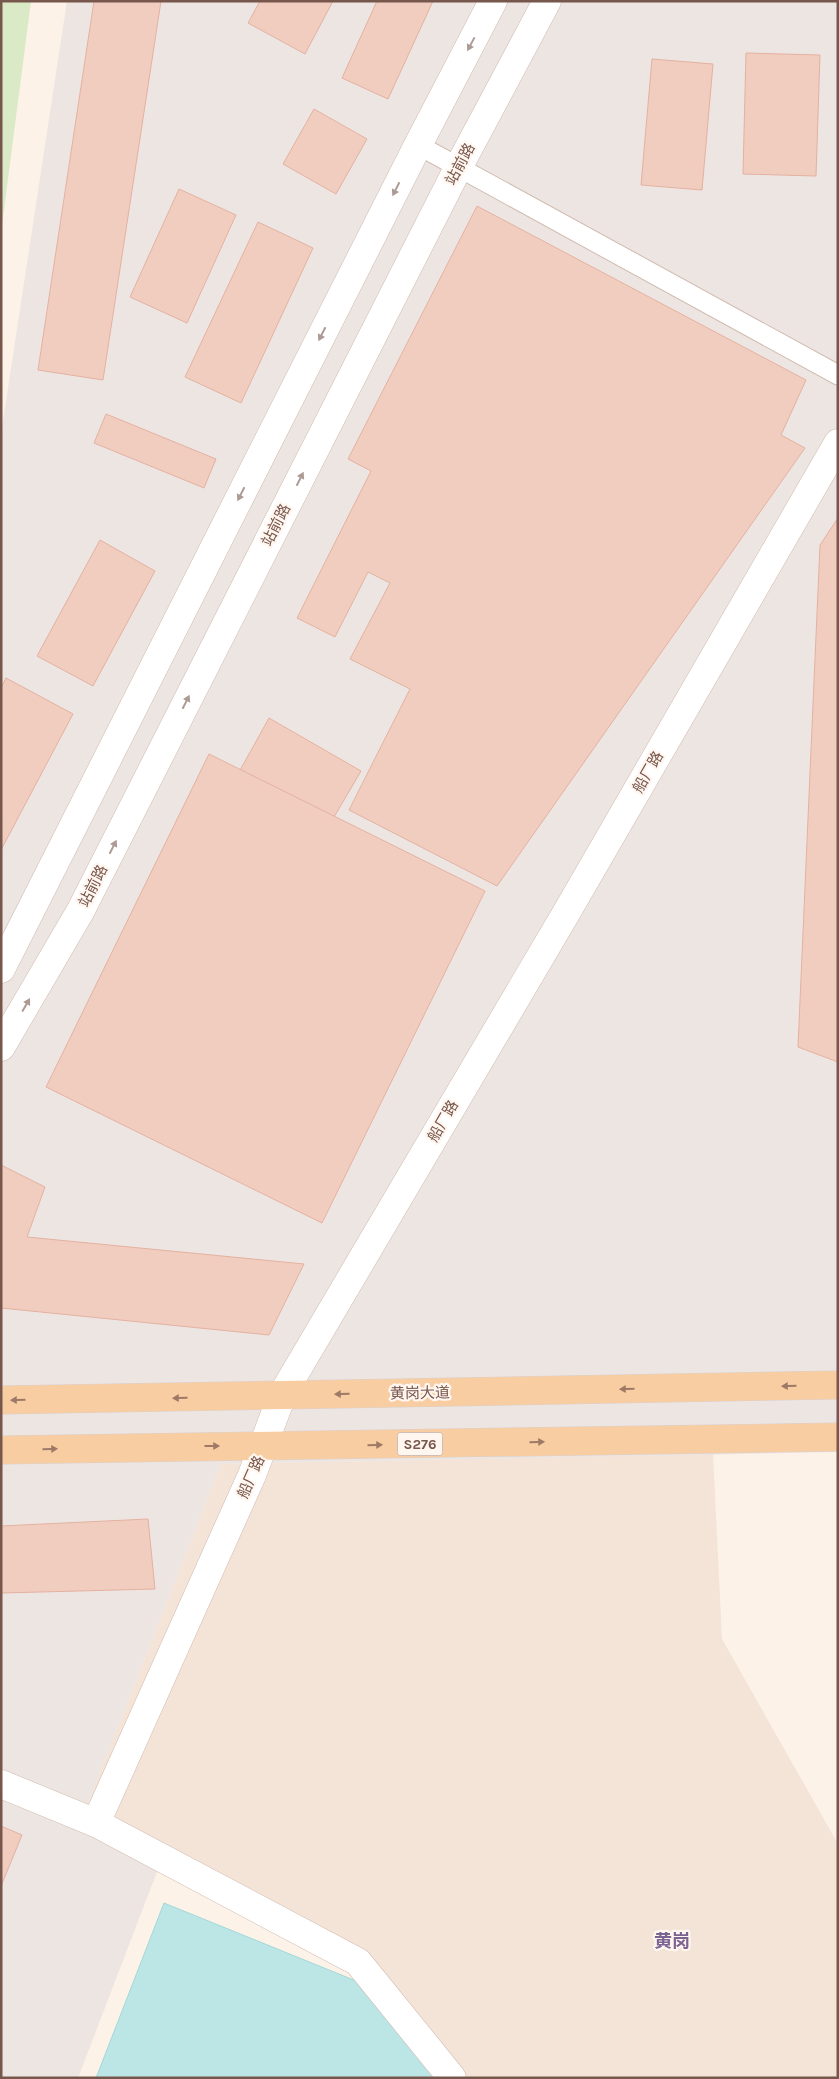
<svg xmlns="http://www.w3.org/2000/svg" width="839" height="2079" font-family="Karla,'Noto Sans SC',sans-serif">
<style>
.residential{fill:#f4e3d7}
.industrial{fill:#ede5e1}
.green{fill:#daeac6}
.water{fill:#bce6e6;stroke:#a3d7d8}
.building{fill:#f1cdc0;stroke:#e4b1a1}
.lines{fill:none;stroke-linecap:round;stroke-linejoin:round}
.service-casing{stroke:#d1bbb0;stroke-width:21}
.minor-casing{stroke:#d1bbb0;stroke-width:29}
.tertiary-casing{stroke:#d1bbb0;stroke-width:29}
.primary-casing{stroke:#d9d0cd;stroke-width:29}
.service{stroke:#fff;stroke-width:19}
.minor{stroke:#fff;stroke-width:28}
.tertiary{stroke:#fff;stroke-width:28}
.primary{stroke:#f9cda2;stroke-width:28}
.oneway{fill:#ad9a94}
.oneway2{fill:#9e7a66}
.labels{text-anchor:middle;stroke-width:4.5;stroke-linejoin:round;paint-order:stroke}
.shield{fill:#fff6ef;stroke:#a0867d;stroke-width:1}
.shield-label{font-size:14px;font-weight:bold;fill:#77564c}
.street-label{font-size:15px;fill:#77564c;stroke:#fff6ef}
.quarter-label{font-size:18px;font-weight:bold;fill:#7c6492;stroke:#fff6ef}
</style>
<rect width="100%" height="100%" fill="#fcf2e8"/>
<polygon class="residential" points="713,1454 722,1639 838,1844 838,2078 452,2078 358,1962 80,1824 221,1464"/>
<polygon class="industrial" points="67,1 838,1 838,1452 221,1464 80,1824 160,1864 78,2078 1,2078 1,434"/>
<polygon class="green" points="1,1 31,1 1,233"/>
<polygon class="water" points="164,1903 366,1985 435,2078 96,2078"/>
<g class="building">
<polygon points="94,1 161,1 103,380 38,370"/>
<polygon points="260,1 333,1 305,54 248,23"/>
<polygon points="377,1 433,1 388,99 342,78"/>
<polygon points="746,53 820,55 816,176 743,174"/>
<polygon points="652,59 713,64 702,190 641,185"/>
<polygon points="314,109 367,139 336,194 283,164"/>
<polygon points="179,189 236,215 187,323 130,297"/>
<polygon points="477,206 806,380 781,435 805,448 497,886 349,810 410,689 350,659 390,583 368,572 335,637 297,618 371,471 348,459"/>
<polygon points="258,222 313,248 241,403 185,377"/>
<polygon points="106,414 216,459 204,488 94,443"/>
<polygon points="838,518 838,1062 798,1047 820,545"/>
<polygon points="100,540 155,571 93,686 37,656"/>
<polygon points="6,678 73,714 1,850 1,688"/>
<polygon points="269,718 361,771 330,824 239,772"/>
<polygon points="209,754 485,891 322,1223 46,1087"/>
<polygon points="1,1165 45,1187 27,1237 304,1264 269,1335 1,1308"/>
<polygon points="148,1519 155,1589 1,1593 1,1526"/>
<polygon points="1,1826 22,1835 1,1886"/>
</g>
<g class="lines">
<defs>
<polyline id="service" points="418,145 838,375"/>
<g id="minor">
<polyline points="1,1784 96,1823 358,1962 452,2078"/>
<polyline points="96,1823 252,1475 282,1395 565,915 838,443"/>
</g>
<g id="tertiary">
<polyline points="1,969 418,145 493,1"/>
<polyline points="1,1047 81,910 458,168 547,1"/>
</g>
<g id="primary">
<polyline points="1,1400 838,1385"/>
<polyline points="1,1450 838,1437"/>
</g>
</defs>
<use href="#service" class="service-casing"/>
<use href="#minor" class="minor-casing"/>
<use href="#tertiary" class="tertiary-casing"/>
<use href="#primary" class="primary-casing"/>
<use href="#service" class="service"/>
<use href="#minor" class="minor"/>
<use href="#tertiary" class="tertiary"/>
<use href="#primary" class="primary"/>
</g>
<defs><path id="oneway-solid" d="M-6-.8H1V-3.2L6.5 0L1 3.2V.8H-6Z" transform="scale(1.25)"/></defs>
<g class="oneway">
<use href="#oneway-solid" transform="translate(471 44) rotate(118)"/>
<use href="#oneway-solid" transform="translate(396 189) rotate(117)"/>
<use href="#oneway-solid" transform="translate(322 334) rotate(117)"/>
<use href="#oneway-solid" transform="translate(300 479) rotate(-63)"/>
<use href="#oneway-solid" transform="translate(241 494) rotate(117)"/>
<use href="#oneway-solid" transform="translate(186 702) rotate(-63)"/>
<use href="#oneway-solid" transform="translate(113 847) rotate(-63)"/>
<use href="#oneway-solid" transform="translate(26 1005) rotate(-60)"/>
</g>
<g class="oneway2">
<use href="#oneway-solid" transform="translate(789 1386) rotate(179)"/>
<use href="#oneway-solid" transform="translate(627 1389) rotate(179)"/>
<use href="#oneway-solid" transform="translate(342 1394) rotate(179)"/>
<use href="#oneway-solid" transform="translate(180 1398) rotate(179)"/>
<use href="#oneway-solid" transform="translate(18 1400) rotate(179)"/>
<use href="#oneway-solid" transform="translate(537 1442) rotate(-1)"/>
<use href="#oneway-solid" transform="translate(375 1445) rotate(-1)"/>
<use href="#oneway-solid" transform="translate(212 1446)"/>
<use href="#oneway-solid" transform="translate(50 1449) rotate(-1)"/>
</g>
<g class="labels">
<rect class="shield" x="397.5" y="1432.5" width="45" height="23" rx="4"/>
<g class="shield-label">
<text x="420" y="1449">S276</text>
</g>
<g class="street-label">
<text transform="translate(460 164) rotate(-62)" y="5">站前路</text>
<text transform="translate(276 525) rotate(-63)" y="5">站前路</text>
<text transform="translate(648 772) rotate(-60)" y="5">船厂路</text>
<text transform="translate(93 886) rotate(-63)" y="5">站前路</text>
<text transform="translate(443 1121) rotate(-60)" y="5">船厂路</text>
<text transform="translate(420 1393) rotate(-1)" y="5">黄岗大道</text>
<text transform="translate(251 1477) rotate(-66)" y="5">船厂路</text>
</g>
<g class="quarter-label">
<text x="672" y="1947">黄岗</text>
</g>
</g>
<rect width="839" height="2079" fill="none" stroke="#77564c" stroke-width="5"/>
</svg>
